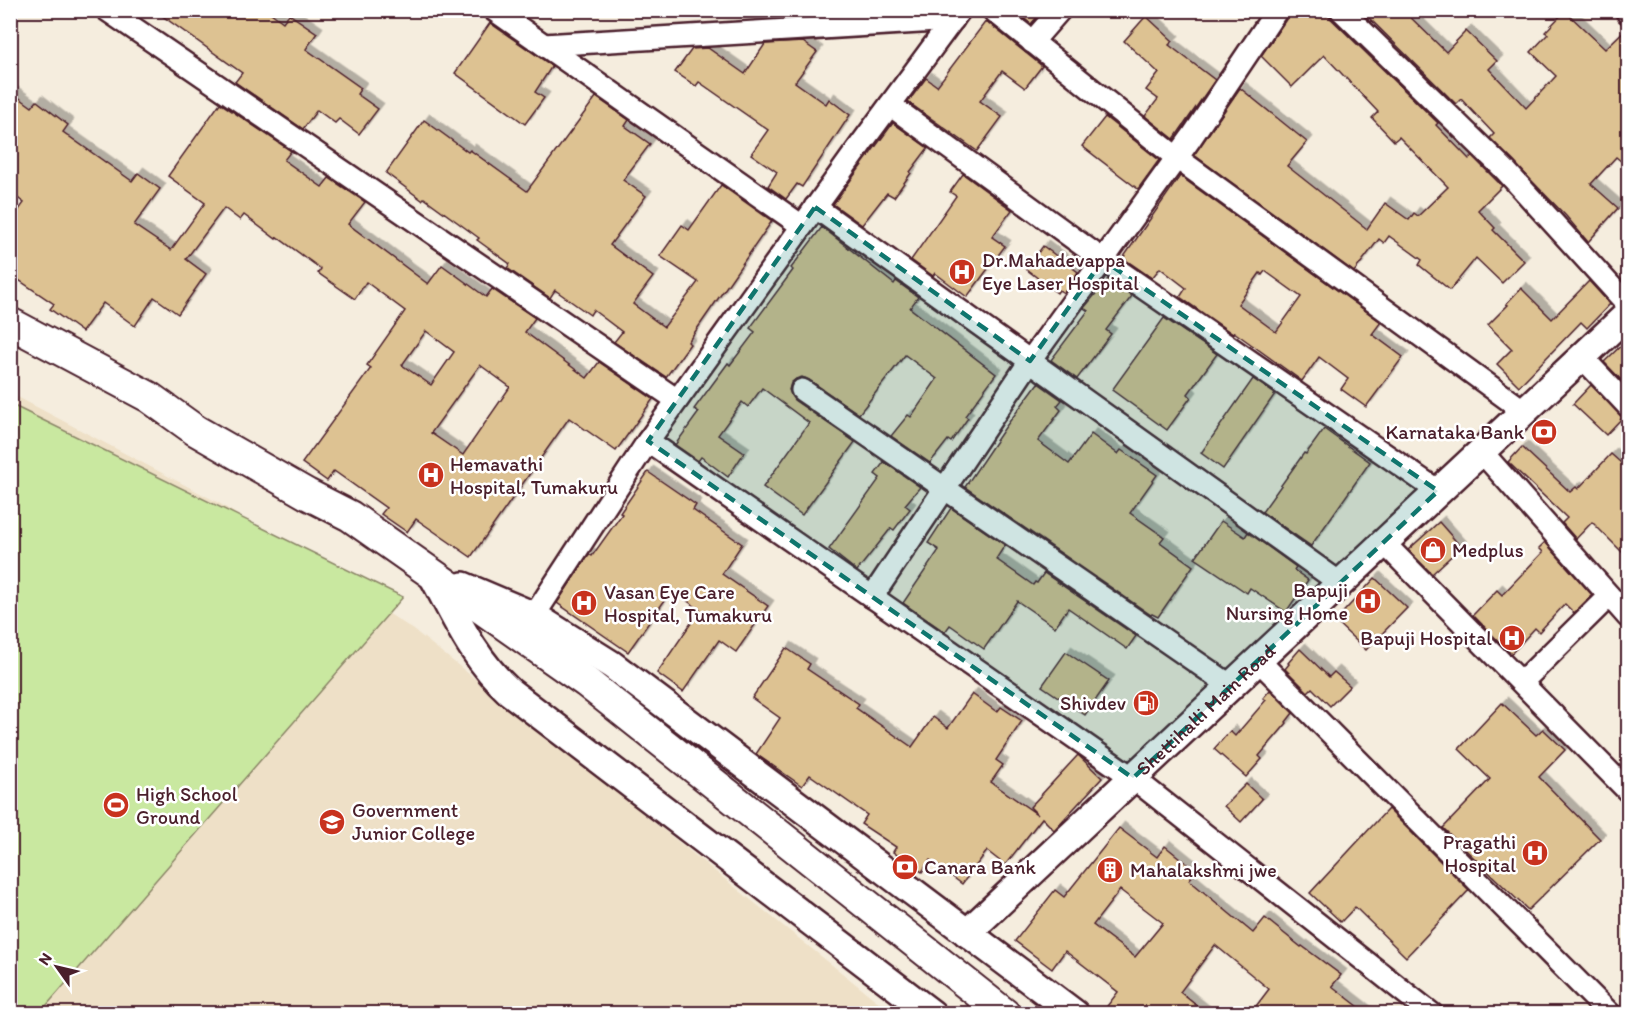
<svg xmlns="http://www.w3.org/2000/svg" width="1639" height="1024" font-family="Itim,sans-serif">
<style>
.built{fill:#eee0c7}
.green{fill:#c9e8a0;stroke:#8a8466;stroke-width:1.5}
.building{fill:#ddc292;stroke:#4a1f2b;stroke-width:1.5;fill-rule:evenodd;filter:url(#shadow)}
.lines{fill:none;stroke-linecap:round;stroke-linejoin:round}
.minor-casing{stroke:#4a1f2b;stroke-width:26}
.tertiary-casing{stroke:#4a1f2b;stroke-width:32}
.secondary-casing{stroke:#4a1f2b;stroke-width:34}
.minor{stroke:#fff;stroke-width:21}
.tertiary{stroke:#fff;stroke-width:27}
.secondary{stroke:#fff;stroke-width:30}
.marked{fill:#0f766e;fill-opacity:0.2;stroke:#0f766e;stroke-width:4.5;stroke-dasharray:12 8;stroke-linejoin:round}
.labels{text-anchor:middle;stroke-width:5;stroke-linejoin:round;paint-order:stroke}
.poi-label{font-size:20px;fill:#4a1f2b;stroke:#fff;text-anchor:start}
.street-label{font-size:20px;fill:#4a1f2b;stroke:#fff}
</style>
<defs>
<filter id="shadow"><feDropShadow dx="5.5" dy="-5.5" stdDeviation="0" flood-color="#0004"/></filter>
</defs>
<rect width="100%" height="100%" fill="#f5edde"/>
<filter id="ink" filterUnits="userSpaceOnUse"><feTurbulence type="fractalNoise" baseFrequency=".0167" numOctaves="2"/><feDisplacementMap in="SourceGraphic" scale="12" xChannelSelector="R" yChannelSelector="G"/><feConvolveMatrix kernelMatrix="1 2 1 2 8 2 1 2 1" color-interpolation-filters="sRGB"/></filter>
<g filter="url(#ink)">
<polygon class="built" points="10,393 219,503 414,630 892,1013 11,1013"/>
<polygon class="green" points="10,404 403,597 39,1014 10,1013"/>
<g class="building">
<polygon points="154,10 267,10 283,22 289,14 317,33 306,49 361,88 357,94 378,109 359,134 339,119 335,123 317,110 303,129 235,82 242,73"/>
<polygon points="1014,10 1043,10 1031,24"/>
<polygon points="1295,10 1322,10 1438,123 1436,125 1469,159 1472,156 1502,186 1478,210 1495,228 1493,230 1524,261 1502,283 1476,258 1450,290 1419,265 1422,260 1389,236 1384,243 1379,239 1354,272 1194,155 1240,88 1307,142 1287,166 1367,229 1385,203 1409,220 1414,213 1418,216 1448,187 1399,137 1394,141 1372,118 1378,112 1324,55 1292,87 1261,56 1287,18"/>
<polygon points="1361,10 1403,10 1446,52 1466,31 1497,61 1489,69 1526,108 1556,76 1531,52 1548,34 1545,32 1565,11 1605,49 1629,26 1629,168 1616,157 1591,184 1618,208 1588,242 1566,216 1490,138 1494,134 1461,99 1456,104"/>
<polygon points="1146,16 1173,41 1169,45 1215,80 1174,139 1145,116 1158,99 1146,90 1159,73 1124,41"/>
<polygon points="986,21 1042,66 1025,88 1002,71 980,101 1002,117 977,151 908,102 926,78 937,86"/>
<polygon points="490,23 552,66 535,92 544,98 525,124 455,73"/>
<polygon points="803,42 817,52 795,82 826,104 829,99 850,115 802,187 797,184 786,199 768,186 777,172 751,154 768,130 699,82 696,86 675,72 692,49 708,48 745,74 765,44"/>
<path d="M10,91L32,107L37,101L68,125L63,132L132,181L138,173L160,189L134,225L171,250L205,203L168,176L220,103L291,151L284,160L322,187L329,178L365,202L348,224L428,284L442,265L486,297L492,289L535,318L525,332L587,378L599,362L653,399L616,451L569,418L471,557L416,519L407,532L381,514L386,508L334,471L327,481L302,463L371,368L367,365L405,311L366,282L355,299L318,273L321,269L277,237L276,239L244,215L240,220L224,208L186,259L206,274L178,314L154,297L135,326L103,303L82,332L50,309L54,304L10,274V222L24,203L10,192ZM426,331L454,352L431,385L402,365ZM480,365L510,387L463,455L431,433Z"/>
<polygon points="596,97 629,120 625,126 650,144 623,180 646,196 610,245 653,277 633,304 664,327 698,282 660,256 682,225 689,230 721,185 772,221 688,342 690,344 666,377 614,342 622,332 593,310 590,315 555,290 550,298 507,268 510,264 477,240 479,238 424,198 422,200 386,173 424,120 468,152 470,150 527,191"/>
<polygon points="1105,117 1159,160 1138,189 1082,146"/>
<polygon points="893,123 928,148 910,172 911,173 894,197 887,193 862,225 833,204"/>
<polygon points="963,174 1012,210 992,237 1005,246 967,297 935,273 933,276 911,260 956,196 950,192"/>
<path d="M1180,176L1381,322L1372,334L1403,357L1366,407L1341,389L1348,379L1319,357L1302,381L1234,332L1233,334L1180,297L1186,288L1160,268L1152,278L1123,258ZM1265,271L1301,297L1276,332L1238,304L1260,273L1262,275Z"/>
<polygon points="822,227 894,284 896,281 918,297 910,308 996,374 965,416 968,418 951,442 948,440 930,463 891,436 908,415 911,417 937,379 905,355 859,414 809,380 802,377 796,379 791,383 789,390 794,400 855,442 802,515 763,487 809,423 762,388 748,407 742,402 718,435 744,453 728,477 701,457 698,461 675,445 699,412 694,409 728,363 730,365 755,332 750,328 793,270 791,268"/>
<polygon points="1043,246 1078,272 1064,293 1059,290 1057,293 1026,269"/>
<polygon points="1108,279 1132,296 1106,330 1111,334 1077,379 1051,360 1088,311 1084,308"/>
<polygon points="1589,281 1610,304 1587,328 1581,322 1519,386 1497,364 1512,349 1488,325 1508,305 1506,304 1521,288 1552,319"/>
<polygon points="1164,318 1217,354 1188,394 1191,397 1167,430 1112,390"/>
<polygon points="1629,338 1629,388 1604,362"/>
<polygon points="1253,379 1275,394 1223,469 1201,453"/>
<polygon points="1038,383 1062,400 1057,406 1061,410 1038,441 1069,464 1091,434 1118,454 1121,450 1157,475 1130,513 1164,537 1160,542 1193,566 1158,617 1152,614 1151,615 965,487 1004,429"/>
<polygon points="1591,385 1623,417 1606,435 1573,404"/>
<polygon points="1324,429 1370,462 1311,546 1262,512 1304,453 1306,454"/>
<polygon points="1522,447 1570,492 1576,487 1578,489 1611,454 1629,470 1629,559 1592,522 1576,539 1562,523 1567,518 1508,462"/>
<polygon points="884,462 920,487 905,505 910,509 894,530 891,528 857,571 829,549 880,478 875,474"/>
<polygon points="648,472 696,505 693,510 742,544 722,574 768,606 736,652 719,640 683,692 657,673 700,610 672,590 628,652 557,603 589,554 592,556 622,514 620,513"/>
<polygon points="951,508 1005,545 996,559 1033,585 1035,582 1037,583 1044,573 1136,636 1127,649 1068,608 1055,627 1017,601 984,649 950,625 945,632 903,603 939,550 928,543"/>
<polygon points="1221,521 1245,537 1248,532 1296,567 1294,570 1308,580 1286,612 1250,588 1247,593 1195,558"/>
<polygon points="1439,522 1461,547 1432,574 1408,550"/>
<polygon points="1545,542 1592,595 1574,613 1565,604 1539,632 1535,628 1511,654 1473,615 1497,590 1502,595 1543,552 1539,548"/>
<polygon points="1375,578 1407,608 1366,650 1335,621"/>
<polygon points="786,648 810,664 807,669 859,704 856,708 912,747 933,717 948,728 972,694 997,712 1001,707 1022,721 996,760 1003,765 991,782 1038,815 1030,807 1078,755 1102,778 1054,830 1042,818 1005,865 987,851 962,884 930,860 922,872 893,852 896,847 861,824 867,815 810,775 802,786 756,754 780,718 752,698"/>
<polygon points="1300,649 1329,677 1334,672 1350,686 1330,706 1312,688 1308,692 1285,669 1289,664 1288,663"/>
<polygon points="1066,652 1109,681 1085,715 1042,686"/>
<polygon points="1270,690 1293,713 1286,722 1287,723 1259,756 1262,759 1246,777 1214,749 1230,731 1235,736 1266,700 1263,698"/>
<polygon points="1502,703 1536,735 1543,729 1565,750 1539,777 1600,839 1528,910 1443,828 1490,779 1459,749"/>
<polygon points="1246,784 1262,799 1241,822 1224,806"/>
<polygon points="1388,809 1469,890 1406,957 1355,907 1341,922 1310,893"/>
<path d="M1119,828L1157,857L1165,846L1196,871L1189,880L1253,933L1265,918L1301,947L1302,946L1341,975L1332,986L1368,1014H1250L1269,989L1215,945L1180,992L1207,1014H1101L1118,992L1065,951L1052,969L1015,941L1055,890L1064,897ZM1120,890L1163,923L1135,957L1093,925Z"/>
</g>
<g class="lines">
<defs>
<g id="minor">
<polyline points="107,10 677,400"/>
<polyline points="494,10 802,226"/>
<polyline points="993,10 1177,158 1524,411"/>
<polyline points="1341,10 1505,170 1628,305"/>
<polyline points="1626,10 1628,13"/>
<polyline points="1032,42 1060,10"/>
<polyline points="544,45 953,20"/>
<polyline points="890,105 1103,260 1438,491"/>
<polyline points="815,207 1340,583"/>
<polyline points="1582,357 1628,406"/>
<polyline points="802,390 1231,686"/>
<polyline points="648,441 1133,778 1432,1014"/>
<polyline points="1481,451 1628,617"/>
<polyline points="1383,542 1628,791"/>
<polyline points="872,597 1030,361 1191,138 1277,10"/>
<polyline points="526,628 648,441 861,144 960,10"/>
<polyline points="1258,660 1610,1014"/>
<polyline points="1522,682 1609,596"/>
</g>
<g id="tertiary">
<path d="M432,574C456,618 472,657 510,692L932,1014"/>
<polyline points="463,586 534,616 612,665 1075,1014"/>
<path id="s1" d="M967,933L1628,314"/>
</g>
<polyline id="secondary" points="10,323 149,397 195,430 307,494 350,516 586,682 1005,1014"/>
</defs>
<use href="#minor" class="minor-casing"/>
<use href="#tertiary" class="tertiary-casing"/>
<use href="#secondary" class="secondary-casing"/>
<use href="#minor" class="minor"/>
<use href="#tertiary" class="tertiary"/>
<use href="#secondary" class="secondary"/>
</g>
</g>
<path class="marked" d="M815,207L1030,361L1103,260L1438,491L1133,778L648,441Z"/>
<defs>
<symbol id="hospital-disc" viewBox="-11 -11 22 22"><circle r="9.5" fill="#c8321e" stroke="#fff"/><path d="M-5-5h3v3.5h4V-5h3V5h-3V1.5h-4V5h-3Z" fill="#fff"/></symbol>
<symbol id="bank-disc" viewBox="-11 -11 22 22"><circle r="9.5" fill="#c8321e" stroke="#fff"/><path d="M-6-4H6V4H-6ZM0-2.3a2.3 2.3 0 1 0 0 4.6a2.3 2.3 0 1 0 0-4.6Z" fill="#fff"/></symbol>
<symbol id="shop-disc" viewBox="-11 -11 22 22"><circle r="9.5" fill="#c8321e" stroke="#fff"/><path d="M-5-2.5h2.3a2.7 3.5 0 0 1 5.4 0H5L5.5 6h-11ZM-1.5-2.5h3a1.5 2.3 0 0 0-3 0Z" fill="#fff"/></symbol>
<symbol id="fuel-disc" viewBox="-11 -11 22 22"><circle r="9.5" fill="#c8321e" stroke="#fff"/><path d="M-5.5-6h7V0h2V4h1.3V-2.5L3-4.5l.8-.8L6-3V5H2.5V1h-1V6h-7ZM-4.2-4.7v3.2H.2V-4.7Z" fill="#fff"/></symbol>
<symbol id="stadium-disc" viewBox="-11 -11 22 22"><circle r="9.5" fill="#c8321e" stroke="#fff"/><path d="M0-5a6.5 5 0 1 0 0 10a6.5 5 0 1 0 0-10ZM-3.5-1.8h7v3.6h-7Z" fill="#fff"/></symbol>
<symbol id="university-disc" viewBox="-11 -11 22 22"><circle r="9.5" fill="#c8321e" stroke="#fff"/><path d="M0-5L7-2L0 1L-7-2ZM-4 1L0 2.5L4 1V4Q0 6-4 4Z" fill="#fff"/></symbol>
<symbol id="building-disc" viewBox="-11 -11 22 22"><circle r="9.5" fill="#c8321e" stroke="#fff"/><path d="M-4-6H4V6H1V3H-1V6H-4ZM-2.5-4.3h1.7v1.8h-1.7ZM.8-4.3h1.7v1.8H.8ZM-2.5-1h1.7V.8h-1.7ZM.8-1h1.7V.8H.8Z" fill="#fff"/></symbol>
</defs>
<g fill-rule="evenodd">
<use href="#hospital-disc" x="947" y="257" width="30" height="30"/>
<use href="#bank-disc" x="1529" y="417" width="30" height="30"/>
<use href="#hospital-disc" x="416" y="460" width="30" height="30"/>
<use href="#shop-disc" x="1418" y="535" width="30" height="30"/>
<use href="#hospital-disc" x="1353" y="586" width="30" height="30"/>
<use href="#hospital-disc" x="569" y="588" width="30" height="30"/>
<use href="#hospital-disc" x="1497" y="623" width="30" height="30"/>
<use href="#fuel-disc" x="1131" y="688" width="30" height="30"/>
<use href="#stadium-disc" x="101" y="790" width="30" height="30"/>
<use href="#university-disc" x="317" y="807" width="30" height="30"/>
<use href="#hospital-disc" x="1520" y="838" width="30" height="30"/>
<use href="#bank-disc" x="890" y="852" width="30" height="30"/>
<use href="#building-disc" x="1095" y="855" width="30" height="30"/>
</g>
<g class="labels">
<g class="poi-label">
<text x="982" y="267">Dr.Mahadevappa<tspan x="982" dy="23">Eye Laser Hospital</tspan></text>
<text x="1524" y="439" text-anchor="end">Karnataka Bank</text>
<text x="450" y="471">Hemavathi<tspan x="450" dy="23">Hospital, Tumakuru</tspan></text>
<text x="1452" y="557">Medplus</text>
<text x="1348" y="597" text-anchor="end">Bapuji<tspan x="1348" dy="23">Nursing Home</tspan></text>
<text x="604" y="599">Vasan Eye Care<tspan x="604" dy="23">Hospital, Tumakuru</tspan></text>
<text x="1492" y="645" text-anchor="end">Bapuji Hospital</text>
<text x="1126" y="710" text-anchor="end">Shivdev</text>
<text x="136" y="801">High School<tspan x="136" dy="23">Ground</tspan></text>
<text x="352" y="817">Government<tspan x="352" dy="23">Junior College</tspan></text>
<text x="1516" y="849" text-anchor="end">Pragathi<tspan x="1516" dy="23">Hospital</tspan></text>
<text x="924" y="874">Canara Bank</text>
<text x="1130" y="877">Mahalakshmi jwe</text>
</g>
<g class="street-label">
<text dy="7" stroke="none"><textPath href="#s1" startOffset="327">Shettihalli Main Road</textPath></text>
</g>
</g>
<rect width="1639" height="1024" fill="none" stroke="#fff" stroke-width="36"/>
<rect x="18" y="18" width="1603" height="988" fill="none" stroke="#4a1f2b" stroke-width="2" filter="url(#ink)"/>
<g transform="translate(57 967) rotate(304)" stroke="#ffffff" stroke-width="4.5" paint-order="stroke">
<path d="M0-4.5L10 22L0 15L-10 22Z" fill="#4a1f2b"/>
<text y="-9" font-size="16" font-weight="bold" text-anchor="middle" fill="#4a1f2b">N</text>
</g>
</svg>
